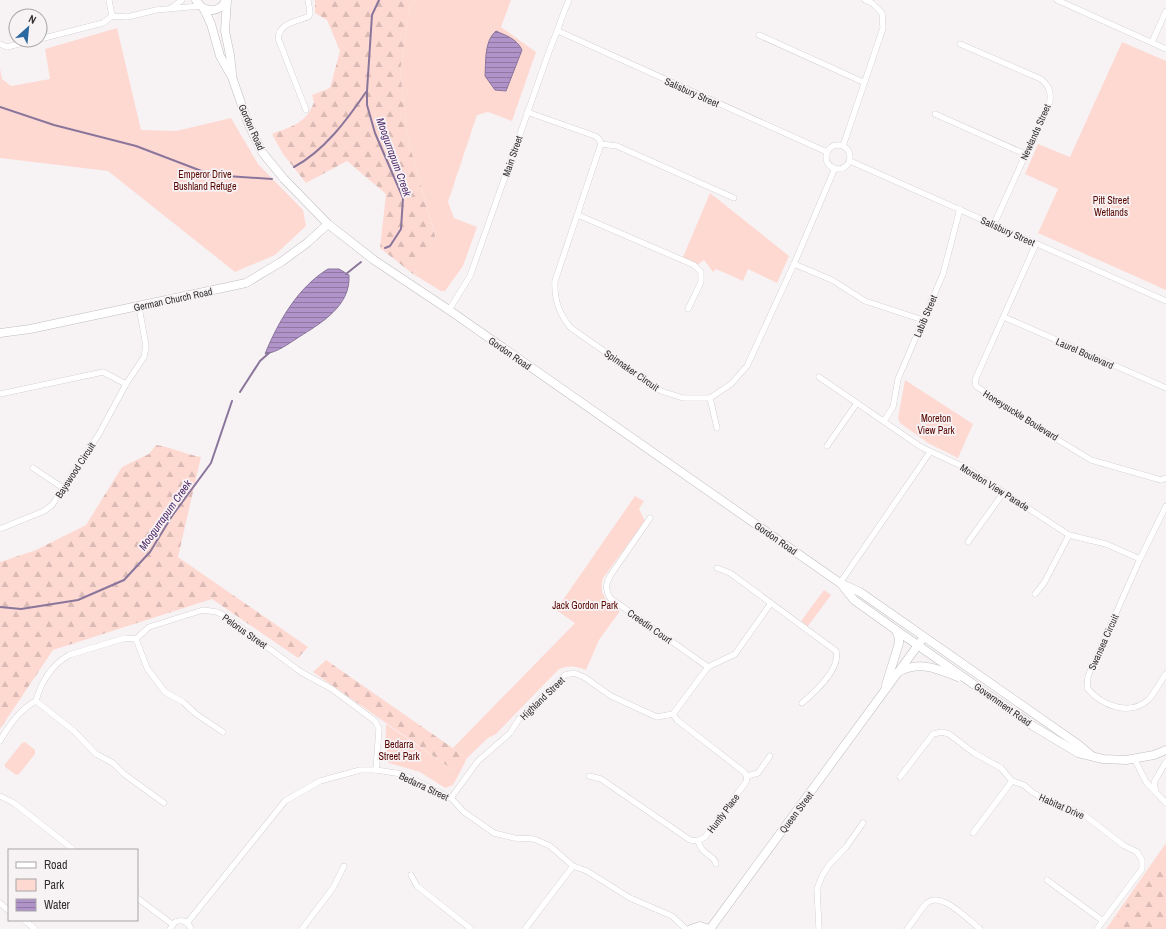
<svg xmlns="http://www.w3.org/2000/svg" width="1166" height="929" font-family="'Archivo Narrow',sans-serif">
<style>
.green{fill:#fed9d2}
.forest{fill:url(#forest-firs)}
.water{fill:url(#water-rules);stroke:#8a759b}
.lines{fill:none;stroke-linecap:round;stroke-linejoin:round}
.stream{stroke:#8a759b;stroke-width:2}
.street-casing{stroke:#c1bebf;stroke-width:6}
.secondary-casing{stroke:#c1bebf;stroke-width:9}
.street{stroke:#fff;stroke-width:5.5}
.secondary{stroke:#fff;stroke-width:8}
.labels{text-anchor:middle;stroke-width:3.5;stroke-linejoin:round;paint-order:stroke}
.street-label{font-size:10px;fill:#313031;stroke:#f7f3f5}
.park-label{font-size:10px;fill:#570701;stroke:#f7f3f5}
.water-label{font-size:11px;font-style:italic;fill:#4e2868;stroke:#f7f3f5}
</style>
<defs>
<pattern id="forest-firs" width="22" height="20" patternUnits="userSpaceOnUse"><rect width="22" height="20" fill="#fed9d2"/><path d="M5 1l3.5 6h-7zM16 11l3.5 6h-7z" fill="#dabbb5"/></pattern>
<pattern id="water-rules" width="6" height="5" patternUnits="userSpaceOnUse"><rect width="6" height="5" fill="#b093c8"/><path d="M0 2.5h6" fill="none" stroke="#9078a3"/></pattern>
</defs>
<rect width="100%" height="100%" fill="#f7f3f5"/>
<g class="green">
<polygon points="418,0 511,0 501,27 536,52 512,121 488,112 477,115 448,202 454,218 477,227 463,266 445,291 441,291 413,274 436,238 409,143 400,72 410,6"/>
<polygon points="117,28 141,130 176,131 231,118 258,164 303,210 306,226 275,255 235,272 108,171 0,158 0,68 2,79 11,86 50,79 45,49"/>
<polygon points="1122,42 1166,61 1166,290 1038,233 1058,189 1025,174 1038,144 1070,157"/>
<polygon points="710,193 789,256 777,283 748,269 743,281 716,269 713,272 704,260 697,265 683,257"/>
<polygon points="905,380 973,424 958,458 928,443 900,423 898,418"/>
<path d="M635,496L644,501L639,509L645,521L603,578C598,595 607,602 620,611L599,640L586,670C576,666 568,665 559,669L496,734L488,738L467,758L453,748L575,623L556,610Z"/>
<polygon points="824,590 831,595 808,626 801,621"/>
<polygon points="386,724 459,774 453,785 445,788 420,772 389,763 385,759"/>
<polygon points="25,742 35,750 35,754 19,774 16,775 5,767 5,764 22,743"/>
<polygon points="1166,843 1166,929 1106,929"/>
</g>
<g class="forest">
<path d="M315,0H418L410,6L400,72L409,143L436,239L413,274L380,248L386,194L347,161L306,183L283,154L272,134C292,126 306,124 314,102L312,95L330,88L340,51L327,20L315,13Z"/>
<path d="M156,445C171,447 185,454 201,457L178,557L308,647L298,658L212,599L53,650L0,729V562L36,550L86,525L122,467L149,454Z"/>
<polygon points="326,660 467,758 459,774 313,672"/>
<polygon points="1166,860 1166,929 1109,929 1148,875 1162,867"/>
</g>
<g class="water">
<path d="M496,31C507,36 517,39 522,50L506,91L495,90L485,76C486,62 484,41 496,31Z"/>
<path d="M328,269H339L349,275C351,306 321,323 299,337C288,344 278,352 265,354C278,322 298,287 328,269Z"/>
</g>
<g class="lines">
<g class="stream">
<polyline points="379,0 372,15 367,91 367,105 375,133 403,198 401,229 390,246 385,248"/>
<polyline points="0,107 54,125 136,146 212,175 272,179"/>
<path d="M294,167C324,151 347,120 366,92"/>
<polyline points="346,274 361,262"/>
<polyline points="240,392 260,361 269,353"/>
<polyline points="0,607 21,609 78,600 124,580 150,552 172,516 211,463 232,401"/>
</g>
<defs>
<g id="street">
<polyline points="109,0 112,16"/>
<polyline points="1057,0 1166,49"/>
<polyline points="171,8 182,0"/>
<polyline points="558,31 827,152"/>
<polyline points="759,35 863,82"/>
<polyline points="40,39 103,23 112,16 127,17 156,10 200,6"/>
<polyline points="1152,42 1166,11"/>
<polyline points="0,44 7,47 34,40"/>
<path d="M960,44L1041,79C1049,86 1051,91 1050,101L994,224"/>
<path d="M306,110L278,38C280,22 297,22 309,16L310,12L308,0"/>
<path d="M527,112L595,136L599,139L601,144L555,281C554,300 559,314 571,328L661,391L683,398H710L731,384L747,366L794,264L835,168"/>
<polyline points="935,114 1025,154"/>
<polyline points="601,144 617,146 734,198"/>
<circle cx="838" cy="157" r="12"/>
<polyline points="843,146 883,28 882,13 872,3 865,0"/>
<polyline points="850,161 1166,301"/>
<polyline points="578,215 694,265 701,272 701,282 688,309"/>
<polyline points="1036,244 975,380 976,386 1032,424 1091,460 1161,480 1166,478"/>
<polyline points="794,264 832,280 865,301 923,320"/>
<path d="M449,310L470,276L551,46C558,31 562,15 569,0"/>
<polyline points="1004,317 1166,388"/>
<polyline points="819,377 921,447 968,469 1069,535 1106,544 1140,559"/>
<polyline points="0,394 103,372 126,384"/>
<polyline points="710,398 717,428"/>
<polyline points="884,421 893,407 898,379 943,274 960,209"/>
<polyline points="827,446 857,403"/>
<polyline points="33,468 63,488"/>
<path d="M1166,506L1140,559L1088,676L1087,688C1101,705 1129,717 1148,700C1155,693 1160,682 1166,674"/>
<path d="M650,518L610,576C606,584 605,589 610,598L708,667"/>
<polyline points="0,529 44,511 52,505 99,434 126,384 144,357 146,346 139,307"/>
<polyline points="968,542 1004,492"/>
<path d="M717,568L730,573L836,651C841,669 815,692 802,703"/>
<polyline points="840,583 930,452"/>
<polyline points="1035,594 1044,583 1069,535"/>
<polyline points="136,639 147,668 165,692 183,702 196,714 223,732"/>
<polyline points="36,701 74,731 96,754 113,763 124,774 164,803"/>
<path d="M0,741C9,725 20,709 36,701C41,682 52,665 69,655L125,638L136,639L149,627L203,610L217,612L225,616L301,672L332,689L375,721L379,729L376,770"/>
<polyline points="1135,760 1146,782 1166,803"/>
<polyline points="589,776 601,779 690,840 698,841 705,837 746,782 747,776 744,772 677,720 673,714"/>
<polyline points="747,776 758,773 770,756"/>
<polyline points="900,777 933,734 942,732 949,734 974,753 1001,768 1012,781 1024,785 1032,792 1047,801 1083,814 1123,845 1137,852 1142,860 1142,869 1097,929"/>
<polyline points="1156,793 1154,782 1166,762"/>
<polyline points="0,796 14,803 74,850"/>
<polyline points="451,798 478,761 510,733 519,719 565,675 574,673 584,677 611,696 657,717 673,714 708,667 735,654 771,603"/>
<polyline points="973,833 1012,781"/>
<path d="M698,841C702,856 715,855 716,864"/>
<polyline points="411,875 417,886 471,929"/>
<polyline points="1047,880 1103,921"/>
<polyline points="137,898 172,924"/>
<polyline points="0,903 9,911"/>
<polyline points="24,920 35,929"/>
<polyline points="187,923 285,801 320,781 360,770 376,770 402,774 451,798 464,812 494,833 514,838 534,839 550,846 573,866 587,871 630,898 672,916 686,929"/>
<path d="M170,929L175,922C182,919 188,921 191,929"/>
<polyline points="302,929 333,888 344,866"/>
<polyline points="525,929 573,866"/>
<polyline points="819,929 817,889 822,876 829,865 846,847 863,823"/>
<path d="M907,929C914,921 919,911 926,904C940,889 968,920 980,929"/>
</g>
<g id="secondary">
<path d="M196,0C203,13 220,14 226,0"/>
<polyline points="227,0 225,31 230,55 232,74"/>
<polyline points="204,9 211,24 220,56 232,77 248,123 262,152 284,179 328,224 374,260 449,310 840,583 860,592 1079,745 1092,756"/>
<polyline points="0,333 30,329 246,283 281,262 307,243 328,224"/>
<polyline points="842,585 854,600 896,630 1033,726 1078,753 1103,759 1126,760 1154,755 1166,750"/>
<path d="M900,671C922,661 937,669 958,677"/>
<polyline points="886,685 899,643 899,638 896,630"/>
<polyline points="691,929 700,926 709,929"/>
<polyline points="710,929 921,641"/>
</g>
</defs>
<use href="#street" class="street-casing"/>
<use href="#secondary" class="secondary-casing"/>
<use href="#street" class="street"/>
<use href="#secondary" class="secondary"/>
</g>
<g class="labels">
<g class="street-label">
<text transform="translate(692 92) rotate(24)" y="4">Salisbury Street</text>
<text transform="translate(252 127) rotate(66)" y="4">Gordon Road</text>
<text transform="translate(1035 132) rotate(-66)" y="4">Newlands Street</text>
<text transform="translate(512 156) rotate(-71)" y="4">Main Street</text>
<text transform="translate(1008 231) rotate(24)" y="4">Salisbury Street</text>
<text transform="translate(173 299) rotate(-12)" y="4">German Church Road</text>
<text transform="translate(925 316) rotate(-67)" y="4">Labib Street</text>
<text transform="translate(510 353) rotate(35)" y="4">Gordon Road</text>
<text transform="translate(1085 353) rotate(24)" y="4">Laurel Boulevard</text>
<text transform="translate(632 370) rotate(35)" y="4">Spinnaker Circuit</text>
<text transform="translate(1021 415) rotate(32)" y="4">Honeysuckle Boulevard</text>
<text transform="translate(75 470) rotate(-57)" y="4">Bayswood Circuit</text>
<text transform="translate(995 487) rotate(32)" y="4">Moreton View Parade</text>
<text transform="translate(776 538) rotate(35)" y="4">Gordon Road</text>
<text transform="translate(650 626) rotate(35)" y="4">Creedin Court</text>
<text transform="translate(245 631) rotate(35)" y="4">Pelorus Street</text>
<text transform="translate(1103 642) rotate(-66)" y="4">Swansea Circuit</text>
<text transform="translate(542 698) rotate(-44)" y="4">Highland Street</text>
<text transform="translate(1003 704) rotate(35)" y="4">Government Road</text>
<text transform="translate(424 786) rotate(25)" y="4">Bedarra Street</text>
<text transform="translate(1062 806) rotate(24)" y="4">Habitat Drive</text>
<text transform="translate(796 812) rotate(-53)" y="4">Queen Street</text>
<text transform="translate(723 813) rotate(-53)" y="4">Huntly Place</text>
</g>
<g class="park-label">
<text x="205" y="178">Emperor Drive<tspan x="205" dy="12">Bushland Refuge</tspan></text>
<text x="1111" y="204">Pitt Street<tspan x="1111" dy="12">Wetlands</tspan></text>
<text x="936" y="422">Moreton<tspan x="936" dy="12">View Park</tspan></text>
<text x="585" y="609">Jack Gordon Park</text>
<text x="399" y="748">Bedarra<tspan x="399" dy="12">Street Park</tspan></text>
</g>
<g class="water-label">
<text transform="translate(394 157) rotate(70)" y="4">Moogurrapum Creek</text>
<text transform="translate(165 515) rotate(-55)" y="4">Moogurrapum Creek</text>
</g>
</g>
<rect x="8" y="849" width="130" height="72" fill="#f7f3f5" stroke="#a8a5a7"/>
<rect x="16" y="862" width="20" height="6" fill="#ffffff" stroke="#a8a5a7"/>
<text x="44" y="869" font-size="12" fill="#313031">Road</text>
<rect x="16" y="879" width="20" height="12" fill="#fed9d2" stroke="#a8a5a7"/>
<text x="44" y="889" font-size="12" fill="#313031">Park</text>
<rect x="16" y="899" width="20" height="12" fill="url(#water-rules)" stroke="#a8a5a7"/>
<text x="44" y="909" font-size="12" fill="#313031">Water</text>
<g transform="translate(28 28) rotate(27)"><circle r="19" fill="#f7f3f5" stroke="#a8a5a7"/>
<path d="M0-3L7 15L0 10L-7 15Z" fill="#2c69a0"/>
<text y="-6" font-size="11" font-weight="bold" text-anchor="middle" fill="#313031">N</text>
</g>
</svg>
